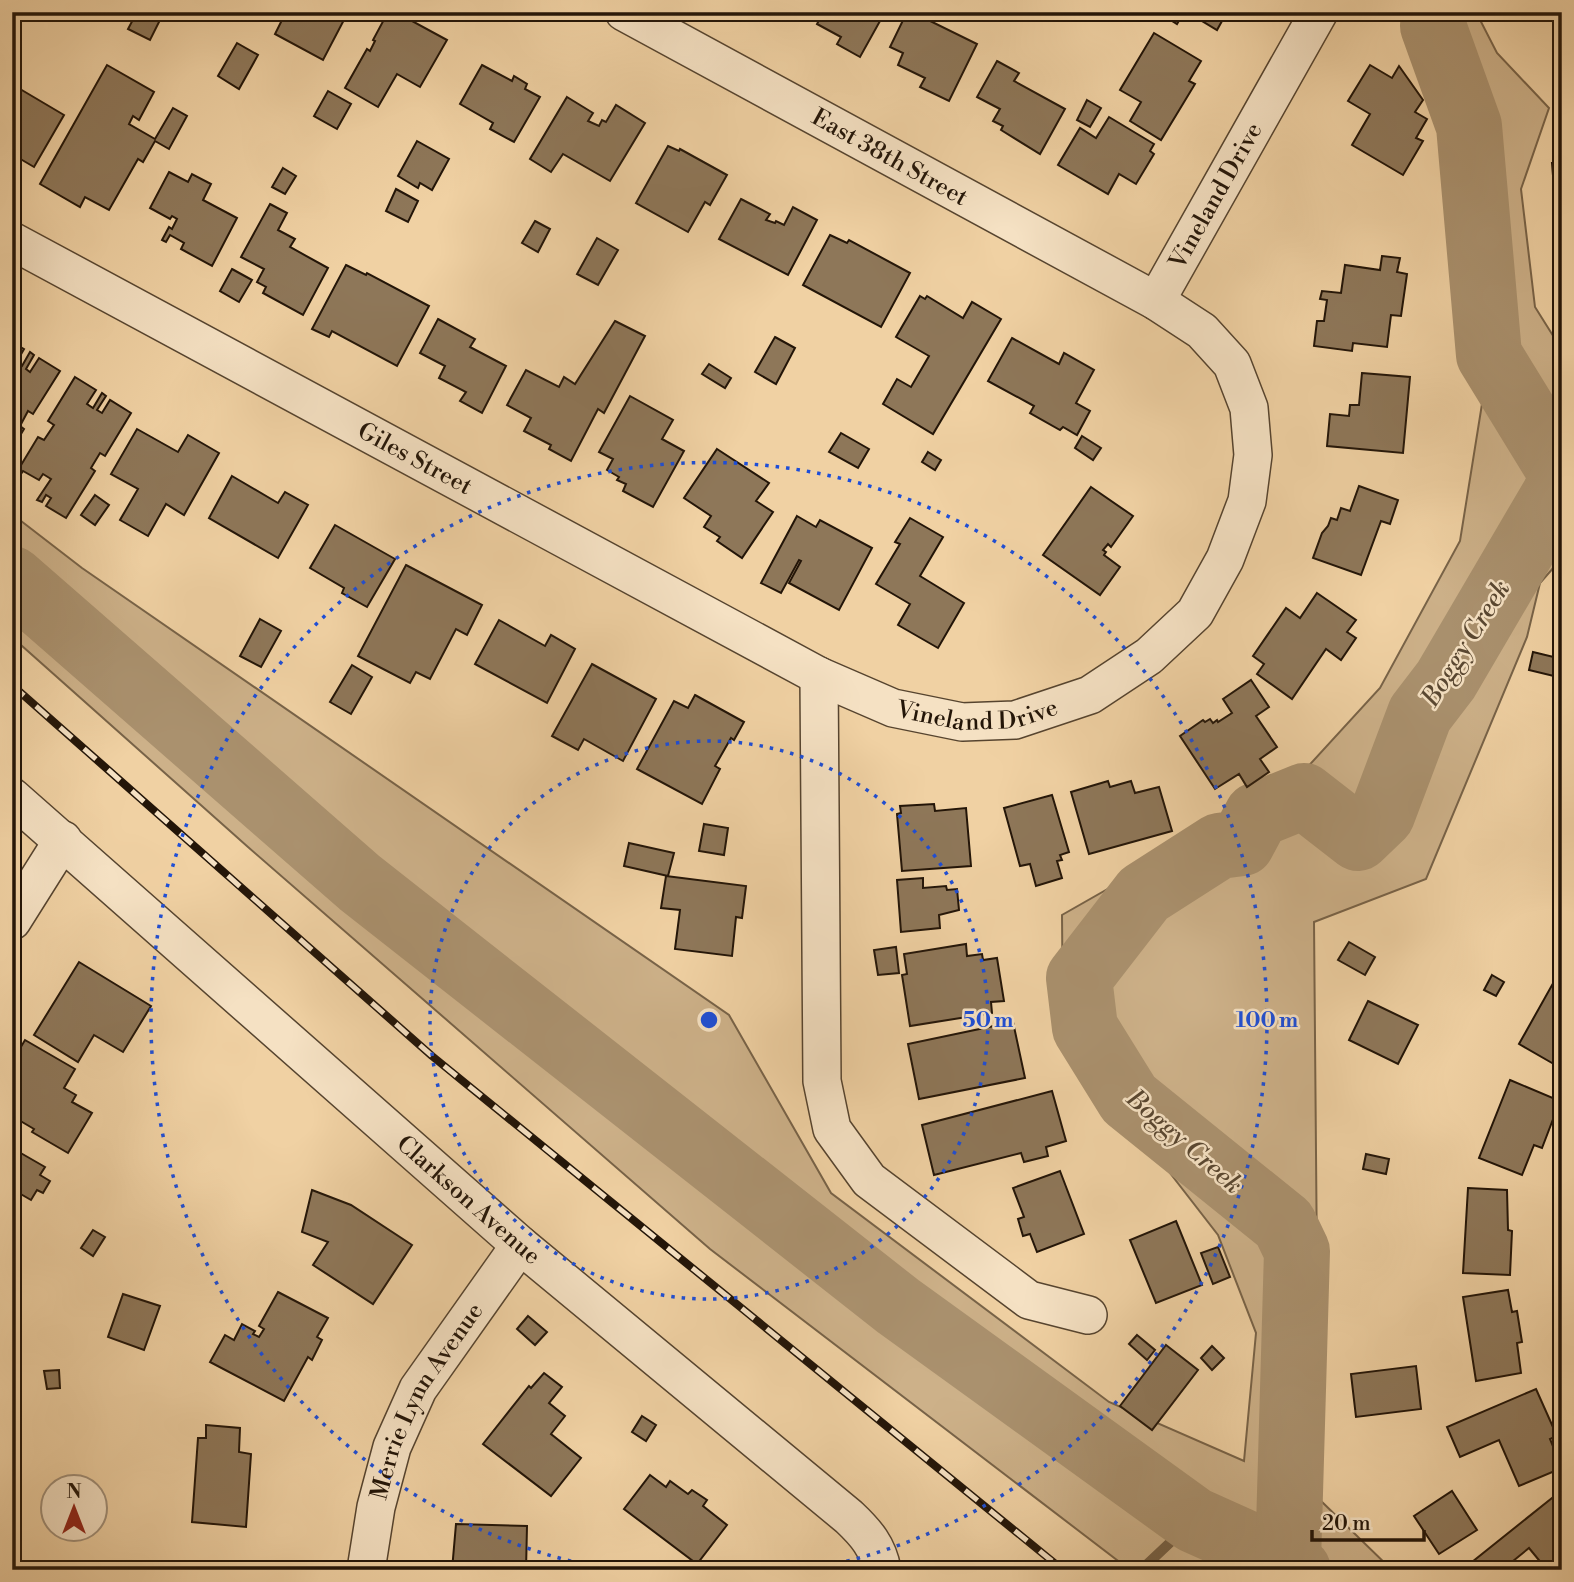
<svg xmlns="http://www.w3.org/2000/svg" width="1574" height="1582" font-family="'Libre Bodoni',serif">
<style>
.green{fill:#cdb189;stroke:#786348;stroke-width:2}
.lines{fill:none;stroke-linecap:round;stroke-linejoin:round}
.stream{stroke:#745f45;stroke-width:10}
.river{stroke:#aa916e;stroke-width:66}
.building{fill:#8e7759;stroke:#231508;stroke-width:2}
.street-casing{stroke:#56442f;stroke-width:40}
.street{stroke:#f5e1c3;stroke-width:37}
.rail-casing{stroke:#231508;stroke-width:8}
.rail{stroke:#f5e1c3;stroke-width:5;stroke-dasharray:16;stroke-linecap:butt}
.ring{fill:none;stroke:#1d4ed8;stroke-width:3.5;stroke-dasharray:3.5 7}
.labels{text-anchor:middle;stroke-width:5;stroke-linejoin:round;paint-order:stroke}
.street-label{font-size:24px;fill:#231508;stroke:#f5e1c3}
.water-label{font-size:26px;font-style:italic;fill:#594731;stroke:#f5e1c3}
.centre{fill:#1d4ed8;stroke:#f5e1c3;stroke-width:3.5}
.ring-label{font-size:21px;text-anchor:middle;font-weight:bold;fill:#1d4ed8;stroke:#f5e1c3;stroke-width:5;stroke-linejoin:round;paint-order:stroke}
</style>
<rect width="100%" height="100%" fill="#f0d1a3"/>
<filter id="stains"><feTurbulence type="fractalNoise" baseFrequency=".00286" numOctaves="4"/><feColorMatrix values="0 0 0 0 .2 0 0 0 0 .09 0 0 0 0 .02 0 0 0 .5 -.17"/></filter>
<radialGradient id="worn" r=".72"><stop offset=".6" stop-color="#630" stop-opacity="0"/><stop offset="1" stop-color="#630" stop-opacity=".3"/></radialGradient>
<polygon class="green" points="1403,12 1476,12 1497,53 1549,108 1521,189 1535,307 1562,350 1562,558 1540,583 1527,637 1426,879 1314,922 1319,1499 1392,1570 1130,1570 710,1249 248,847 12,637 12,514 82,568 729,1015 831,1193 1109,1402 1244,1461 1256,1333 1218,1235 1063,1035 1062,915 1292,784 1380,688 1460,541 1482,404 1446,134 1413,36"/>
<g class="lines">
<polyline class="stream" points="1141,1570 1194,1520"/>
<g class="river">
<polyline points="1434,12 1433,26 1469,126 1489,355 1562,474"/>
<polyline points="12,579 360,883 898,1306 1194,1520 1288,1562 1298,1570"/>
<polyline points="1288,1562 1297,1251 1284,1224 1129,1099 1085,1028 1079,978 1144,894 1219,846 1242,843 1257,815 1304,796 1358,838 1382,815 1420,714 1446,680 1562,482"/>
</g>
</g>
<g class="building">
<polygon points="137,12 164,12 150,40 128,29"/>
<polygon points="286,12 352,12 349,18 346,16 323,60 275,34"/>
<polygon points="388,12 401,19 403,16 447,40 420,87 397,74 378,107 345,88 367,49 370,51 375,41 373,40"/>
<polygon points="821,12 885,12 860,57 837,44 841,37 817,24 823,13"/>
<polygon points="907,12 912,12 977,44 949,101 920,87 925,78 898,65 903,53 890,47"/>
<polygon points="1158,12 1184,12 1177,24"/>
<polygon points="1187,12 1227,12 1217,30"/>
<polygon points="1154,33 1201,61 1189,81 1195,84 1161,140 1130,121 1141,102 1120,90"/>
<polygon points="237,43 258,55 239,89 218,76"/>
<polygon points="997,61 1019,73 1014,81 1065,109 1040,154 1001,130 1003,126 993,121 1000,109 977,97"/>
<polygon points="107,65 154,92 139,120 133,116 129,124 155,139 173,108 187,116 169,149 155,141 143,162 138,159 109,210 85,197 80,207 40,184"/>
<polygon points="482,65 512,81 514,76 527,84 525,89 540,97 514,142 490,129 493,123 460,104"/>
<polygon points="1370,65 1392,78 1399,66 1423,100 1415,112 1427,119 1416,138 1423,141 1403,175 1352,145 1370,114 1348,101"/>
<polygon points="12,74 20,78 15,86 64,115 34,167 12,154"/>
<polygon points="328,91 351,104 337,129 314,116"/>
<polygon points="567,97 593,113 588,121 599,126 602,120 606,122 616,105 645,123 610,181 563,154 551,172 530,159"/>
<polygon points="1087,100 1101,108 1090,127 1077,120"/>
<polygon points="1109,117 1154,144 1150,151 1154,154 1136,184 1119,174 1108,194 1058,165 1080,128 1096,138"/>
<polygon points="417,141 449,159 432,190 420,183 418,188 398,176"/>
<polygon points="668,146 679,151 680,149 727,175 710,205 705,202 688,232 636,203"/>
<polygon points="1552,163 1562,163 1562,290"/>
<polygon points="283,168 296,176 285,194 272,187"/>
<polygon points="169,172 188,182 192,174 211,184 203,200 237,218 212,266 181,249 184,243 170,235 166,242 162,240 169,227 172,229 177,219 172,216 170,219 150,208"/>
<polygon points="396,189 418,201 408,222 386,211"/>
<polygon points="741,199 770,214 766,220 775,223 776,221 784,225 793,207 817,220 788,275 719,239"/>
<polygon points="270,204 287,213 278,230 295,239 290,247 328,268 303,315 263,293 266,287 257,282 264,269 241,257"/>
<polygon points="535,221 550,229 538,252 522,243"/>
<polygon points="830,235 847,243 849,240 910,273 881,327 803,285"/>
<polygon points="597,238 618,250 598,285 577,274"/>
<polygon points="1382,256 1400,258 1397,272 1407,274 1401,316 1391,315 1387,347 1353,343 1352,351 1314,346 1317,321 1324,321 1327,300 1320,299 1322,291 1341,293 1345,265 1380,270"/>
<polygon points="346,265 366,275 367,273 429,306 397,366 332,331 329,337 312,329"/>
<polygon points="232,269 252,280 239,302 220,291"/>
<polygon points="920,296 925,299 927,296 963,318 972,302 1001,319 933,434 883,404 897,379 911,387 929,356 896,337"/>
<polygon points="438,319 475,339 470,347 506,366 482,413 460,401 466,392 439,378 445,366 420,353"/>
<polygon points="615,321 645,336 604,413 598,409 571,461 549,449 551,445 524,431 531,418 507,405 526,370 559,387 564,377 575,384"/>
<polygon points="775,337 795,348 776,384 755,372"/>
<polygon points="1012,338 1059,364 1064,353 1094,370 1076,403 1090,411 1077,435 1063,427 1060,430 1030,413 1034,406 988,381"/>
<polygon points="12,342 24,349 16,363 22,366 30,352 34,355 26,369 30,372 39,358 60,371 33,414 28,411 20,426 24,429 12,449"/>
<polygon points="709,364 731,378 725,388 702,374"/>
<polygon points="1362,373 1410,377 1403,453 1327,446 1330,414 1349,416 1350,405 1359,405"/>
<polygon points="75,377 96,390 87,404 93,408 102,393 106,396 97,410 102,413 110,400 131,413 105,456 100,453 91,468 95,471 66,518 46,506 51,498 46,495 42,502 37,500 51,479 43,474 39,480 23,471 19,477 15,475 38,437 44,440 54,425 48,421"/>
<polygon points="630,396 673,420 662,439 684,451 653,507 623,491 626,484 617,480 619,477 607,470 613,459 599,452"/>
<polygon points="137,429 178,452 188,435 219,453 184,515 166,504 148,536 120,520 138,489 111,474"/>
<polygon points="841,433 869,449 858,468 829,452"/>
<polygon points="1082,436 1101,448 1093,460 1075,448"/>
<polygon points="717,449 769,483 756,501 773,512 742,558 717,541 720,537 704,527 711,516 684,498"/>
<polygon points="928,452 941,460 935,470 922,462"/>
<polygon points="232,476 278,503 285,492 308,505 278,558 209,518"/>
<polygon points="1359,486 1398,500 1390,524 1381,521 1361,575 1313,558 1322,533 1328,526 1331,518 1337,520 1341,508 1350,511"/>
<polygon points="1091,487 1133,516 1111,547 1108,544 1103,550 1106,552 1104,555 1120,567 1100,595 1043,555"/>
<polygon points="95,495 109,505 95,525 81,515"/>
<polygon points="797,516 816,527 820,520 872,548 839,610 789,583 801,561 799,560 781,593 761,583"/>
<polygon points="910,518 943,537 920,576 964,603 938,648 898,625 910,604 876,584 900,544 895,542"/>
<polygon points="335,525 395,559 367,607 342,593 344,588 310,568"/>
<polygon points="406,565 482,605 467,635 456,629 430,679 416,672 410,683 358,656"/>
<polygon points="1317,593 1356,620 1347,632 1356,638 1341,660 1326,649 1292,699 1257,674 1264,664 1253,656 1286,608 1300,618"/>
<polygon points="260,619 281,631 261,667 240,656"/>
<polygon points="499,620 545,646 551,635 575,649 547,703 475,664"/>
<polygon points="1533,652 1562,659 1562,678 1529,670"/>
<polygon points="592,664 656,699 623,761 584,739 578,750 552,736"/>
<polygon points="352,665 372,677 351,714 330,702"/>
<polygon points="1251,680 1269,707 1256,716 1277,747 1260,759 1269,772 1247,787 1239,774 1215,789 1180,736 1203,720 1205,722 1210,719 1213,723 1217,720 1218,722 1232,713 1223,699"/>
<polygon points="695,695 744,722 734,740 731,738 715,766 720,769 702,804 637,769 674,701 688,708"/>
<polygon points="1108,781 1110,787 1131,781 1135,793 1159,787 1172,831 1089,854 1071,792"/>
<polygon points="1052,795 1069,852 1060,855 1062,860 1057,861 1062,878 1036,886 1030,864 1020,866 1004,808"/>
<polygon points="934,804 935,811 966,808 971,866 902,871 897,814 901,813 900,806"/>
<polygon points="704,824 728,828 724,855 699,851"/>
<polygon points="629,843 674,853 668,876 624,866"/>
<polygon points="666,876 746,886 742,918 736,917 732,956 675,949 680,910 661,908"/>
<polygon points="923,878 923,888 946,886 947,890 957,889 959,910 939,915 940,928 901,932 897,880"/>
<polygon points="1349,942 1375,957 1365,975 1338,960"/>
<polygon points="966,944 967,956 982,954 983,960 997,958 1004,1001 991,1002 992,1013 910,1026 902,975 907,974 904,954"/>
<polygon points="896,947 899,973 878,975 874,950"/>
<polygon points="79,962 151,1006 123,1052 94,1035 78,1062 34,1035"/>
<polygon points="1492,975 1504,982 1496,996 1484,990"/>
<polygon points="1556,978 1562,981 1562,1062 1559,1067 1519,1044"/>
<polygon points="1368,1001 1418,1025 1398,1064 1349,1040"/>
<polygon points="1013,1022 1025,1078 919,1099 908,1044"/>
<polygon points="25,1040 75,1069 64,1088 76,1095 72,1102 92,1113 68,1153 32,1132 34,1129 12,1116 12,1062"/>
<polygon points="1510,1080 1560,1101 1542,1148 1534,1145 1522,1175 1479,1158"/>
<polygon points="1052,1091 1066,1141 1046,1147 1048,1156 1024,1162 1021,1153 934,1175 922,1125"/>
<polygon points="12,1148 45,1167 40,1175 50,1181 43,1193 37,1190 31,1200 12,1189"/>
<polygon points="1366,1154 1389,1159 1386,1174 1363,1169"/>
<polygon points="1060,1171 1084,1234 1037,1252 1030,1234 1023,1236 1018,1219 1024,1217 1013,1188"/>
<polygon points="1468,1188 1507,1190 1508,1230 1512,1231 1510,1275 1463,1273"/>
<polygon points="312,1190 351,1205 412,1245 373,1304 313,1265 328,1242 302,1232"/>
<polygon points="1176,1221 1202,1285 1156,1303 1130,1240"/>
<polygon points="93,1230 105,1237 93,1256 81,1248"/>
<polygon points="1218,1247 1230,1277 1213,1284 1201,1253"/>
<polygon points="1508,1290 1512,1312 1517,1311 1522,1342 1517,1343 1521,1373 1476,1381 1463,1297"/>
<polygon points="278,1292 328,1318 317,1337 322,1340 312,1360 308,1357 284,1401 210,1362 225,1335 234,1340 242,1324 255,1331 253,1334 259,1337 264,1329 259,1326"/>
<polygon points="123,1294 160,1306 144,1350 108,1337"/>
<polygon points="528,1316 547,1332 535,1345 517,1329"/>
<polygon points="1137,1335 1155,1350 1147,1360 1129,1344"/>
<polygon points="1166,1345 1198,1370 1152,1430 1120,1406"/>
<polygon points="1212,1346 1224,1358 1212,1370 1201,1358"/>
<polygon points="1416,1366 1421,1409 1356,1417 1351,1374"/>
<polygon points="59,1370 60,1388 47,1389 44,1371"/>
<polygon points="544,1373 562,1387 549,1403 565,1416 551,1434 581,1458 551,1496 483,1444 529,1386 531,1388"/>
<polygon points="1536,1389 1557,1436 1550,1439 1562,1468 1519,1486 1499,1440 1460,1457 1447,1427"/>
<polygon points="642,1416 656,1425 646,1441 632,1432"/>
<polygon points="206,1425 240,1428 239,1452 251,1454 246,1527 192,1522 198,1438 206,1438"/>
<polygon points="650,1475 666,1487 670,1481 688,1494 692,1490 707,1500 703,1506 727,1525 697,1564 624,1509"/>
<polygon points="1562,1490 1562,1570 1547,1570 1529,1548 1502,1570 1462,1570"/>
<polygon points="1452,1491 1477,1530 1439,1554 1414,1516"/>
<polygon points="456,1524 527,1526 526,1570 452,1570"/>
</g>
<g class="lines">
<defs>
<g id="street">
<path id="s1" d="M12,241L819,676L893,708L962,722L1015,720L1090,695L1149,656L1195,613L1225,559L1247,501L1253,455L1249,408L1232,364L1202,331L1156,301L624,12"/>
<path id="s2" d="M1156,301L1319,12"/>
<polyline points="819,676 822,1081 832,1129 869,1180 1029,1300 1088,1315"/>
<path id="s3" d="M12,797L520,1245L849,1517C866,1533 878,1547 882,1570"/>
<polyline points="12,921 63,840"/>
<path id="s4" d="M366,1570L376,1507L392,1447L418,1389L520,1245"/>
</g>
</defs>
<use href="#street" class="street-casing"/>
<use href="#street" class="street"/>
<defs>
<polyline id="rail" points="12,685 432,1056 1063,1570"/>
</defs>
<use href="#rail" class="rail-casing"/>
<use href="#rail" class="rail"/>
</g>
<g class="ring">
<circle cx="709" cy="1020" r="279"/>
<path d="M612 1570A558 558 0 1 1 806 1570"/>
</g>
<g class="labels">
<g class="street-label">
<text transform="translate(890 157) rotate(29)" y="8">East 38th Street</text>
<text dy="8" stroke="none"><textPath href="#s2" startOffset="121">Vineland Drive</textPath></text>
<text dy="8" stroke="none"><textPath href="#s1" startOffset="458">Giles Street</textPath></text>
<text dy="8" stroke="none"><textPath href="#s1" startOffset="1083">Vineland Drive</textPath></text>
<text dy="8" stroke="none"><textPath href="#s3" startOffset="609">Clarkson Avenue</textPath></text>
<text dy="8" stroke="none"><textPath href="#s4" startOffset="182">Merrie Lynn Avenue</textPath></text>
</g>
<g class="water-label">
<text transform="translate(1465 643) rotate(-58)" y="9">Boggy Creek</text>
<text transform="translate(1185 1141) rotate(41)" y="9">Boggy Creek</text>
</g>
</g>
<circle cx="709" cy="1020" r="10" class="centre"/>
<g class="ring-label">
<text x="988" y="1027">50 m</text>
<text x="1267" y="1027">100 m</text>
</g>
<rect width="1574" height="1582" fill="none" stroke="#f0d1a3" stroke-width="42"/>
<rect x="14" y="14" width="1546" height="1554" fill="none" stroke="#231508" stroke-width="3.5"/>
<rect x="21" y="21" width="1532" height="1540" fill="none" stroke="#231508" stroke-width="2"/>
<g transform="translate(74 1508)"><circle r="33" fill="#f5e1c3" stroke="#a18f78" stroke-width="2"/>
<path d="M0-5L12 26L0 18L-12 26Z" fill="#8f2418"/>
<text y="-10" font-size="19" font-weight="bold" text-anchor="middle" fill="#231508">N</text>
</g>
<path d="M1312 1530v10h112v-10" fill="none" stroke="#231508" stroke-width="3.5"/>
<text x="1322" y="1530" font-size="21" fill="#231508" stroke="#f5e1c3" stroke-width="5" paint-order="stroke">20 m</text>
<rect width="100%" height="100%" filter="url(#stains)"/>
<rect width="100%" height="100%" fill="url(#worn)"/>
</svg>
